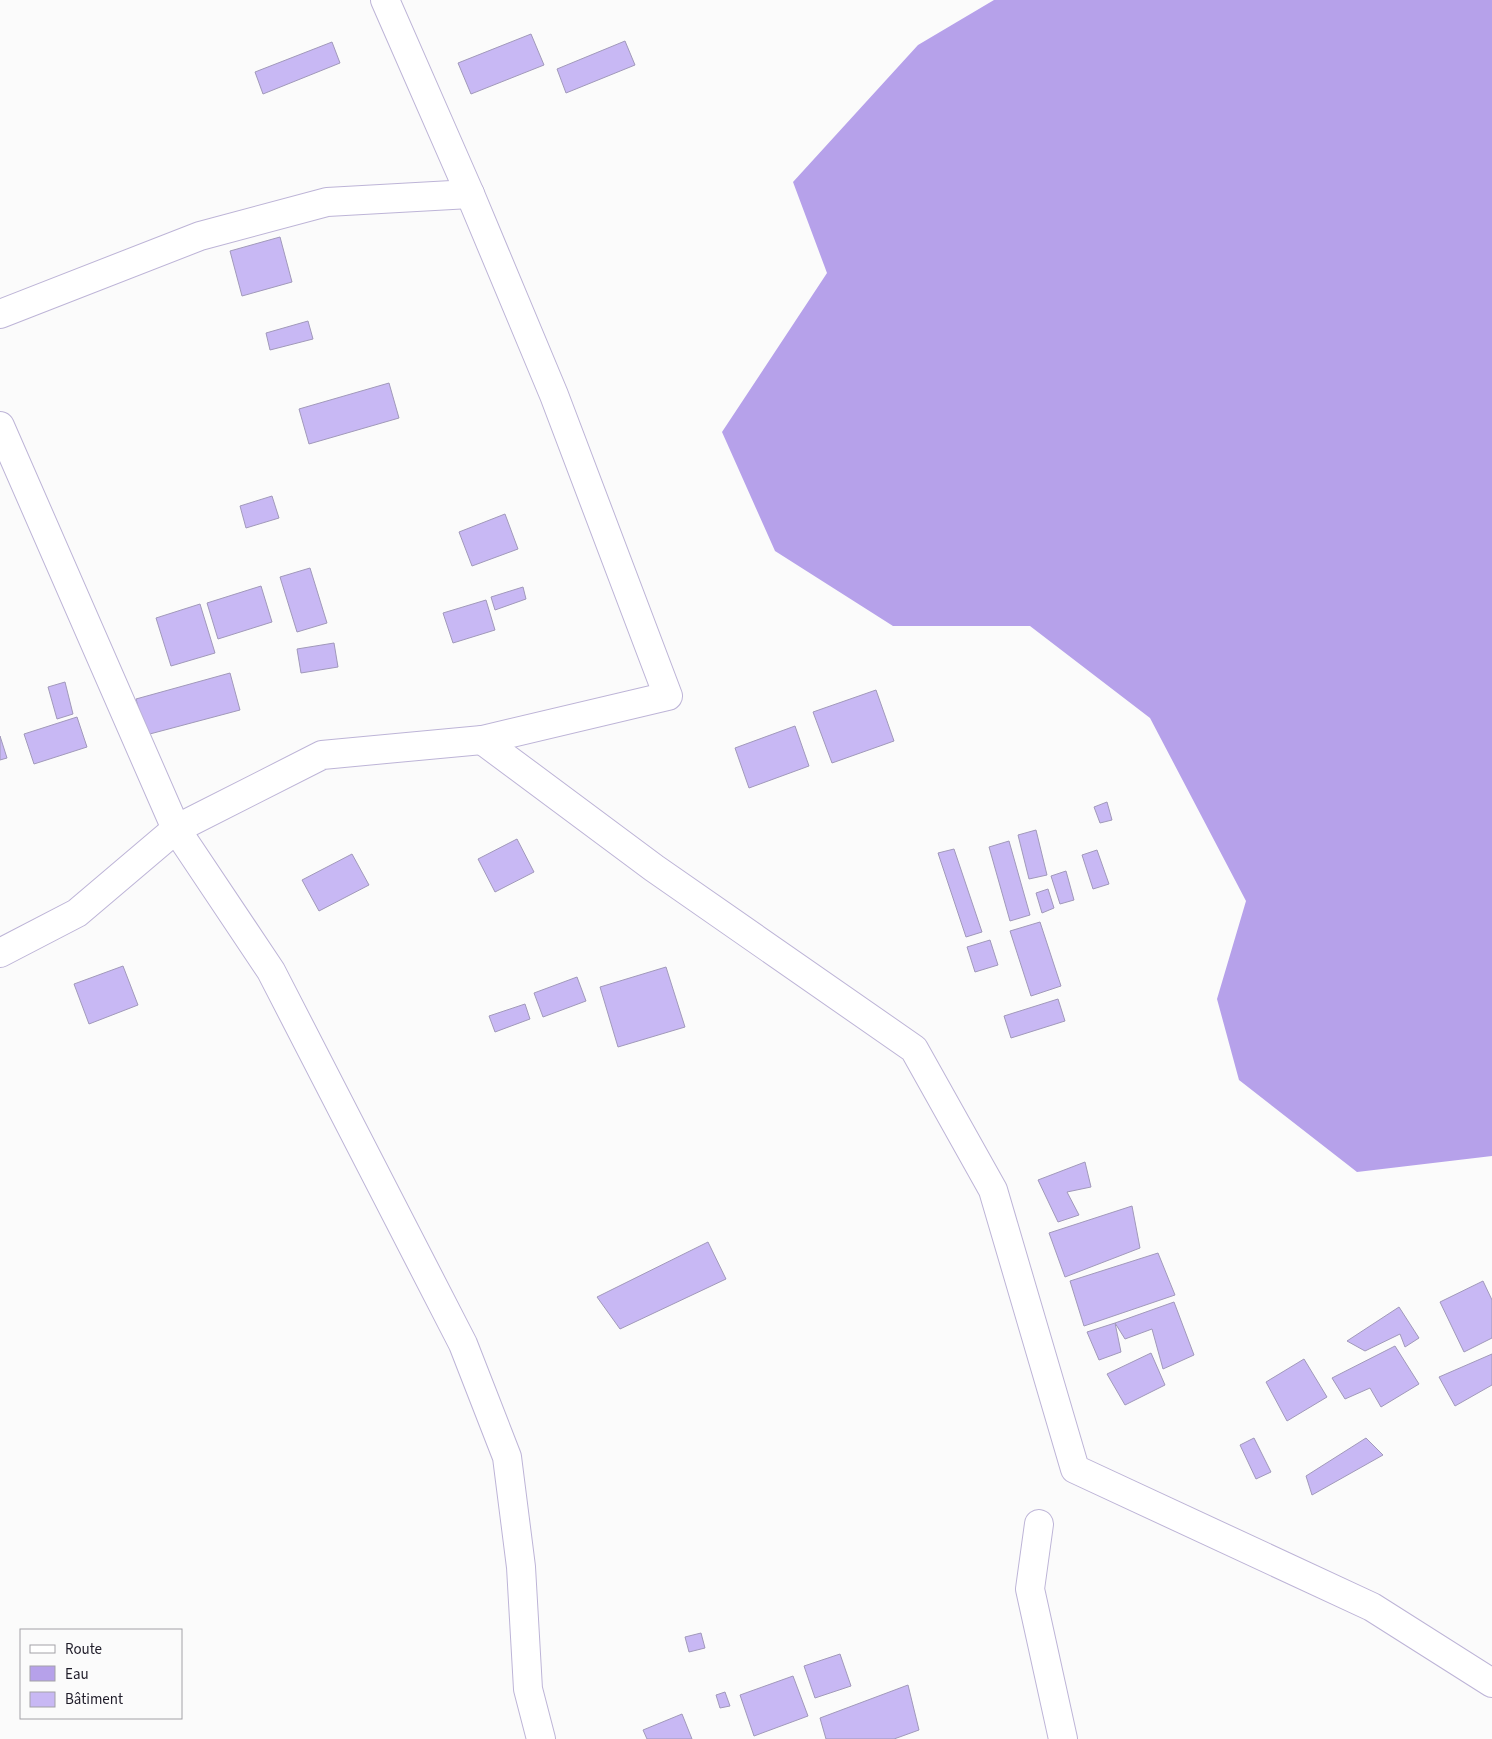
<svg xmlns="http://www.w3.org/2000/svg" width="1492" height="1739" font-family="'Source Sans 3',sans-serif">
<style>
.water{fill:#b6a1ea}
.building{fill:#c8b8f4;stroke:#a199ba}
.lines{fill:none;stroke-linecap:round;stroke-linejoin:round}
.minor-casing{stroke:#bdb4d7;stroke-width:30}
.tertiary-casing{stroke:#bdb4d7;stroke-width:30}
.minor{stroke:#fff;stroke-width:28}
.tertiary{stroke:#fff;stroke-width:28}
</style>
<rect width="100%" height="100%" fill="#fbfbfb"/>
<polygon class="water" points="994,0 1492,0 1492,1156 1357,1172 1239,1080 1217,999 1246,901 1150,718 1030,626 893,626 775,551 722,432 827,273 793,182 918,45"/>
<g class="building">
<polygon points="531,34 544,65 471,94 458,63"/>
<polygon points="625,41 635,65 566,93 557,69"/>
<polygon points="332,42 340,63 263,94 255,72"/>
<polygon points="280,237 292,282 242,296 230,251"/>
<polygon points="308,321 313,339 270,350 266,333"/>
<polygon points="389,383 399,418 309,444 299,409"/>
<polygon points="272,496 279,518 246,528 240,506"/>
<polygon points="505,514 518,549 472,566 459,532"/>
<polygon points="310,568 327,623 297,632 280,577"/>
<polygon points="261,586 272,622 218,639 207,603"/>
<polygon points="523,587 526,599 495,610 491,597"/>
<polygon points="486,600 495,630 453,643 443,613"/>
<polygon points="200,604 215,653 171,666 156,618"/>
<polygon points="334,643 338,667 301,673 297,649"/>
<polygon points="230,673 240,710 146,735 136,699"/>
<polygon points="65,682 73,714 57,719 48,687"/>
<polygon points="876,690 894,741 832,763 813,712"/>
<polygon points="77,717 87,747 34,764 24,734"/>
<polygon points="795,726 809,766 749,788 735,748"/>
<polygon points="0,736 7,758 0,760"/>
<polygon points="1107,802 1112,820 1100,823 1094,807"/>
<polygon points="1036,830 1047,875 1029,879 1018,835"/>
<polygon points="517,839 534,872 495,892 478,859"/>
<polygon points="1009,841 1030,915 1010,921 989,847"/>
<polygon points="954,849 982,932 966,937 938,853"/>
<polygon points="1097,850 1109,884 1093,889 1082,855"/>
<polygon points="352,854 369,885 319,911 302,880"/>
<polygon points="1066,871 1074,900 1060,904 1051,876"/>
<polygon points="1048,889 1054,908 1042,913 1036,893"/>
<polygon points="1040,922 1061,986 1031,996 1010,931"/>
<polygon points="990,940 998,965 975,972 967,947"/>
<polygon points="123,966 138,1005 89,1024 74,984"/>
<polygon points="666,967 685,1027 618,1047 600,987"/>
<polygon points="577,977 586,1001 543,1017 534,993"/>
<polygon points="1058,999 1065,1021 1011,1038 1004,1016"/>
<polygon points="525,1004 530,1019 495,1032 489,1016"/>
<polygon points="1085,1162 1091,1187 1067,1192 1079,1215 1058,1222 1038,1180"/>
<polygon points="1132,1206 1140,1248 1065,1277 1049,1233"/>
<polygon points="708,1242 726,1279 620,1329 597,1297"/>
<polygon points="1158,1253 1175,1295 1084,1326 1070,1281"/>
<polygon points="1483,1281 1492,1300 1492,1338 1464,1352 1440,1302"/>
<polygon points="1174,1302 1194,1355 1163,1369 1152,1329 1125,1339 1115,1323"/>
<polygon points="1399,1307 1419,1338 1405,1347 1400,1334 1365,1351 1347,1341"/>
<polygon points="1115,1323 1121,1352 1099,1360 1087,1332"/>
<polygon points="1395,1346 1419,1384 1381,1407 1370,1388 1345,1399 1332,1378"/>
<polygon points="1151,1353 1165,1385 1125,1405 1107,1374"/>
<polygon points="1492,1354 1492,1385 1455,1406 1439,1377"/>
<polygon points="1304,1359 1327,1397 1287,1421 1266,1382"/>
<polygon points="1254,1438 1271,1472 1256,1479 1240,1445"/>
<polygon points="1366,1438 1383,1455 1312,1495 1306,1476"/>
<polygon points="701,1633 705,1648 689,1652 685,1637"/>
<polygon points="840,1654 851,1686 815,1698 804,1666"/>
<polygon points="793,1676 808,1716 754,1736 740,1695"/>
<polygon points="908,1685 919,1730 894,1739 826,1739 820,1718"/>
<polygon points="725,1692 730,1706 720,1708 716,1695"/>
<polygon points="682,1714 692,1739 647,1739 643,1730"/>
</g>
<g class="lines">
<defs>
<g id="minor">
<polyline points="0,314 200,236 327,202 470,194"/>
<polyline points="0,426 176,829"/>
<polyline points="482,740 654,868 914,1049 993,1190 1075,1469 1372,1607 1492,1683"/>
<polyline points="0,953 77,913 176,829 322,755 482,740 668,696 554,395 470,194 385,0"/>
<polyline points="1039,1524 1030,1589 1063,1739"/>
</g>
<polyline id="tertiary" points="176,829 271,971 463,1344 507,1457 521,1567 528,1689 541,1739"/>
</defs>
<use href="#minor" class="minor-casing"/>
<use href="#tertiary" class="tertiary-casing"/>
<use href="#minor" class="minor"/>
<use href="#tertiary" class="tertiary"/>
</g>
<rect x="20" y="1629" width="162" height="90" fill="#fbfbfb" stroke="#a3a2a7"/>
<rect x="30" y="1645" width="25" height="8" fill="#ffffff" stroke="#a3a2a7"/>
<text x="65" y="1654" font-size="15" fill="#1f1c29">Route</text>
<rect x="30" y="1666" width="25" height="15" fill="#b6a1ea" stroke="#a3a2a7"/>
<text x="65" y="1679" font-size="15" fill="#1f1c29">Eau</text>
<rect x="30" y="1692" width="25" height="15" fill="#c8b8f4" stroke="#a3a2a7"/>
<text x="65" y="1704" font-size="15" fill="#1f1c29">Bâtiment</text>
</svg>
